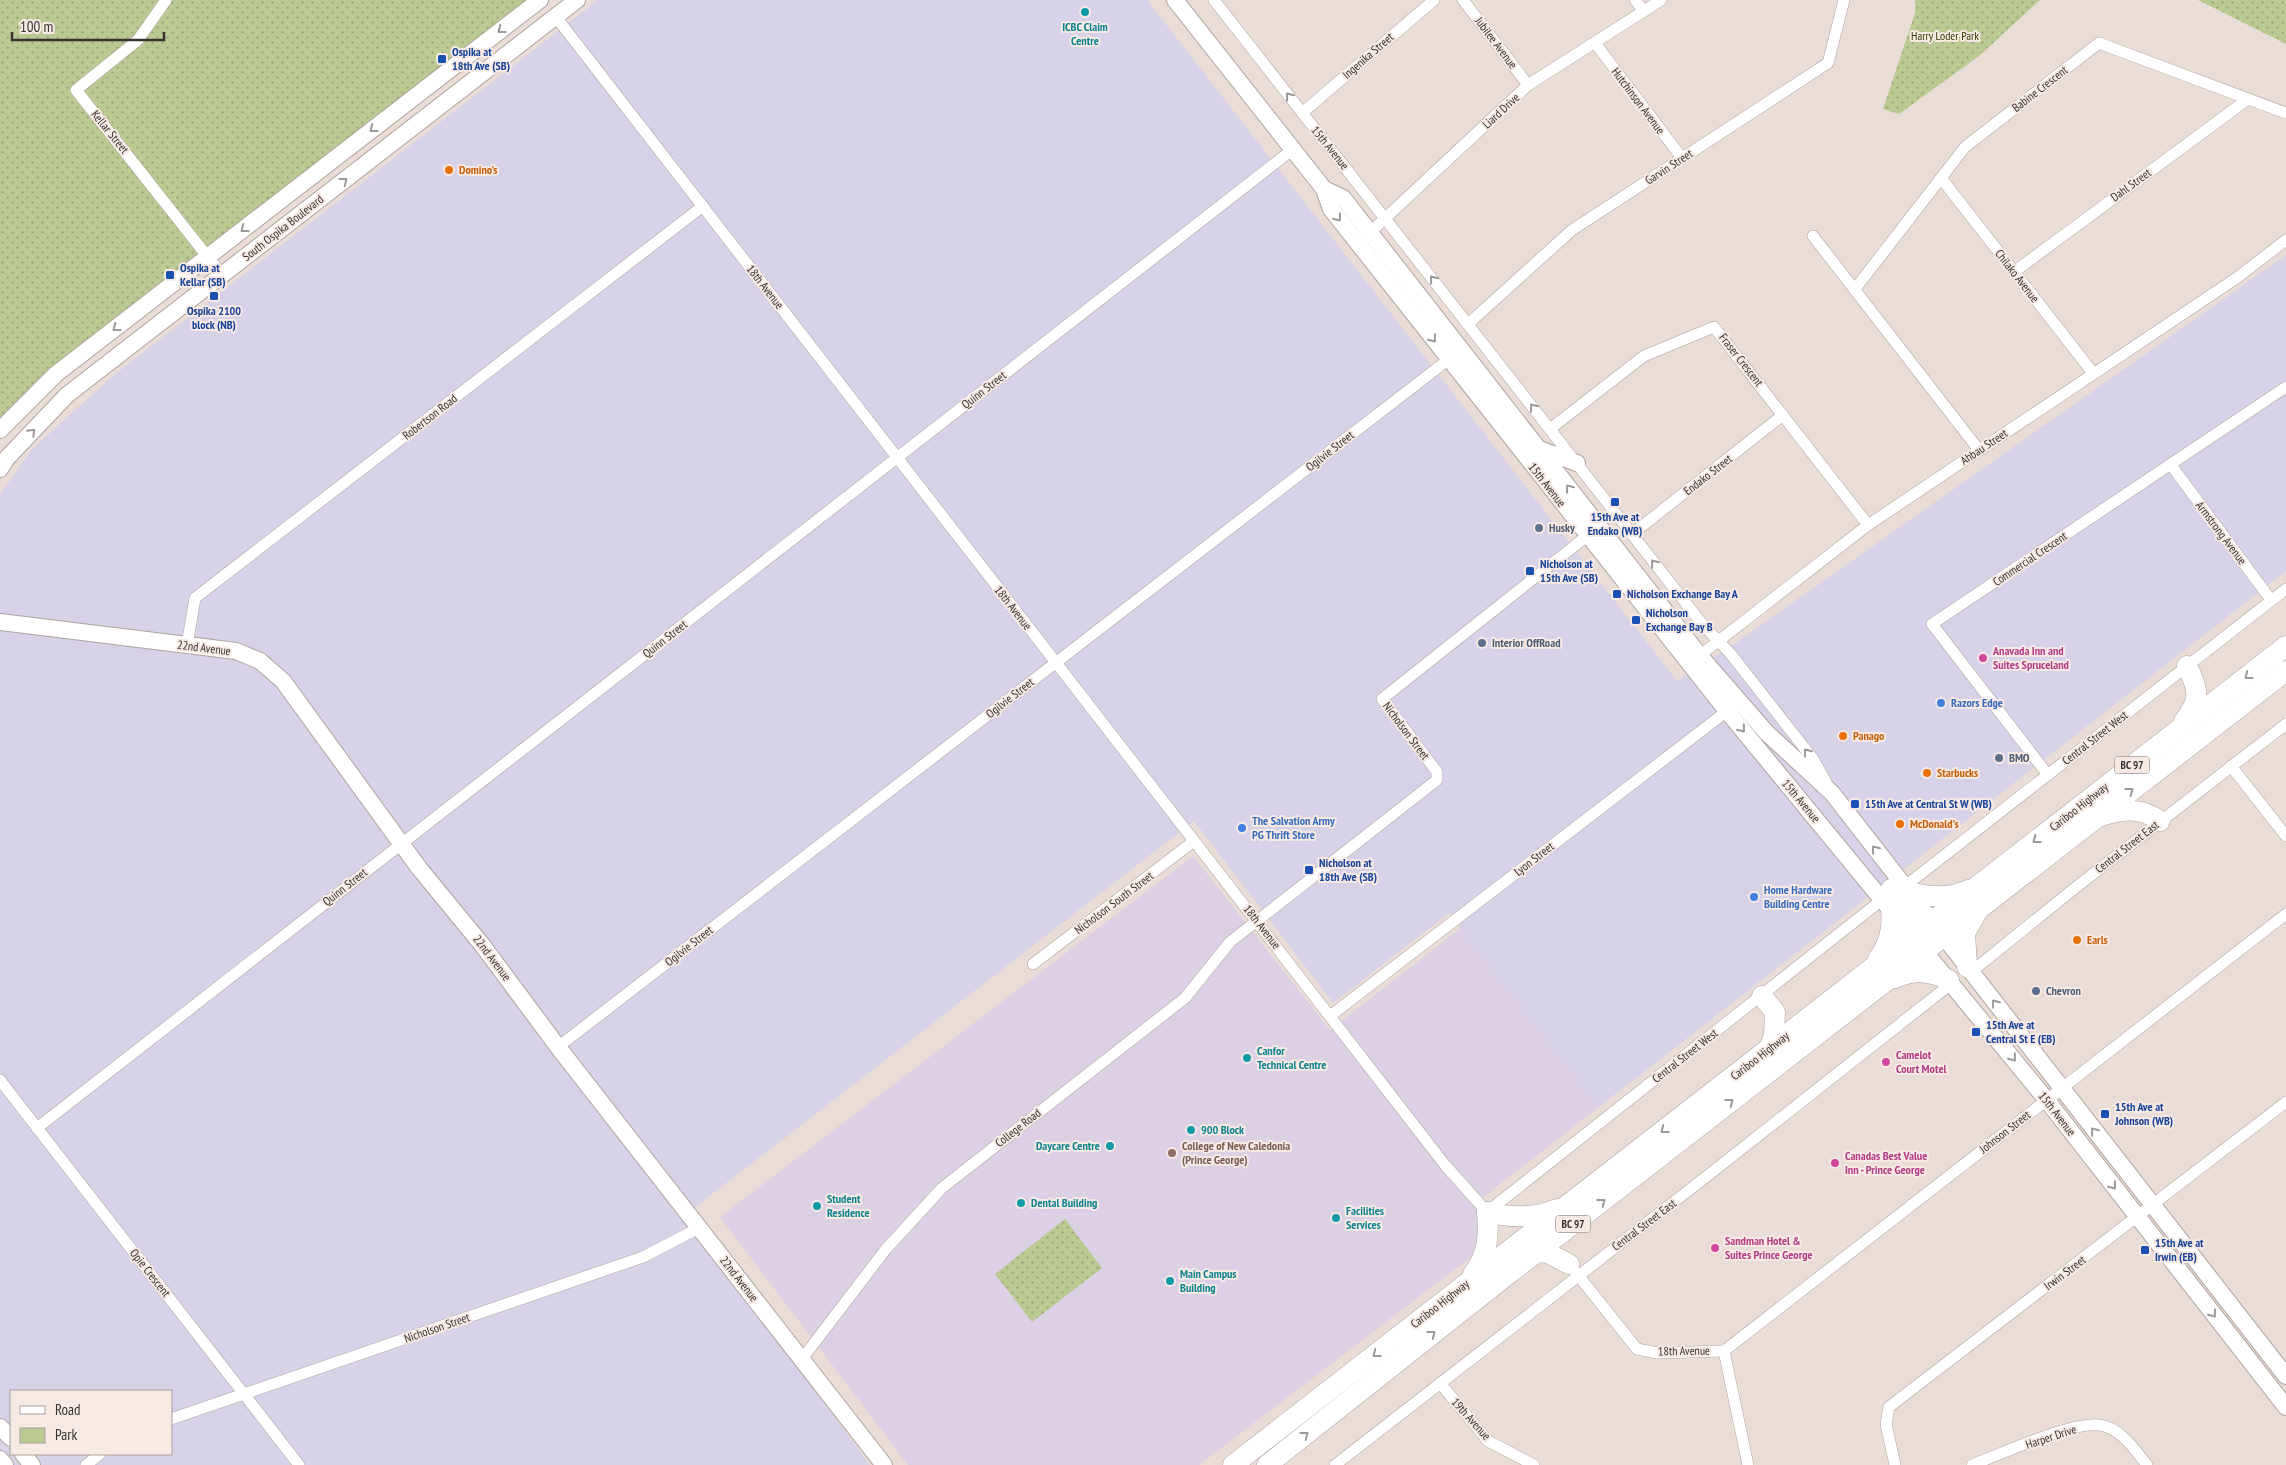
<svg xmlns="http://www.w3.org/2000/svg" width="2286" height="1465" font-family="'PT Sans Narrow',sans-serif">
<style>
.commercial{fill:#d7d2e7;fill-rule:evenodd}
.education{fill:#dcd0e4}
.green{fill:url(#green-dots)}
.lines{fill:none;stroke-linecap:round;stroke-linejoin:round}
.street-casing{stroke:#b0a39e;stroke-width:12}
.secondary-casing{stroke:#b0a39e;stroke-width:18}
.highway-casing{stroke:#b0a39e;stroke-width:21}
.street{stroke:#fff;stroke-width:11}
.secondary{stroke:#fff;stroke-width:16}
.highway{stroke:#fff;stroke-width:20}
.oneway{stroke:#9c9998}
.culture-dot{fill:#0f9aa8;stroke:#f7e9e4;stroke-width:2}
.transit-dot{fill:#1a4fb4;stroke:#f7e9e4;stroke-width:2}
.food-dot{fill:#e8710a;stroke:#f7e9e4;stroke-width:2}
.service-dot{fill:#5c6f8a;stroke:#f7e9e4;stroke-width:2}
.hotel-dot{fill:#d1479c;stroke:#f7e9e4;stroke-width:2}
.shop-dot{fill:#3f7fe0;stroke:#f7e9e4;stroke-width:2}
.education-dot{fill:#8d6e63;stroke:#f7e9e4;stroke-width:2}
.labels{text-anchor:middle;stroke-width:4;stroke-linejoin:round;paint-order:stroke}
.shield{fill:#f7e9e4;stroke:#716a67;stroke-width:1}
.shield-label{font-size:11px;font-weight:bold;fill:#383331}
.culture-label{font-size:12px;font-weight:bold;fill:#0d838f;stroke:#f7e9e4;text-anchor:start}
.park-label{font-size:12px;fill:#333c03;stroke:#f7e9e4}
.street-label{font-size:12px;fill:#383331;stroke:#f7e9e4}
.transit-label{font-size:12px;font-weight:bold;fill:#164399;stroke:#f7e9e4;text-anchor:start}
.food-label{font-size:12px;font-weight:bold;fill:#c56008;stroke:#f7e9e4;text-anchor:start}
.service-label{font-size:12px;font-weight:bold;fill:#4e5e75;stroke:#f7e9e4;text-anchor:start}
.hotel-label{font-size:12px;font-weight:bold;fill:#b23c85;stroke:#f7e9e4;text-anchor:start}
.shop-label{font-size:12px;font-weight:bold;fill:#366cbe;stroke:#f7e9e4;text-anchor:start}
.education-label{font-size:12px;font-weight:bold;fill:#785e54;stroke:#f7e9e4;text-anchor:start}
</style>
<defs>
<pattern id="green-dots" width="8" height="8" patternUnits="userSpaceOnUse" patternTransform="scale(1.25)"><rect width="8" height="8" fill="#bbc993"/><path d="M2 2h.1M6 6h.1" fill="none" stroke="#99a479" stroke-width="1.8" stroke-linecap="round"/></pattern>
</defs>
<rect width="100%" height="100%" fill="#eadcd6"/>
<path class="commercial" d="M598,0H1147L1677,681L1734,644L2286,255V571L1599,1107L1449,913L1333,1003L1194,821L685,1215L870,1465H0V495L31,450L114,375ZM11,1391H171V1454H11Z"/>
<polygon class="education" points="1193,856 1330,1030 1461,928 1599,1107 1481,1199 1475,1254 1199,1465 908,1465 720,1217"/>
<g class="green">
<polygon points="0,0 537,0 67,368 0,435"/>
<polygon points="1915,0 2040,0 1979,56 1899,114 1883,109 1915,13"/>
<polygon points="2198,0 2286,0 2286,44"/>
<polygon points="1065,1219 1102,1268 1032,1322 995,1274"/>
</g>
<g class="lines">
<defs>
<g id="street">
<polyline points="166,0 138,40 76,90 222,275"/>
<polyline points="1214,0 1703,625 1730,653 1813,759 1826,782"/>
<polyline points="1463,0 1528,85"/>
<polyline points="1635,0 1644,11"/>
<polyline points="556,17 1445,1165 1487,1212 1883,899"/>
<polyline points="1595,43 1682,158"/>
<polyline points="1302,113 1434,0"/>
<polyline points="1941,178 2093,373"/>
<polyline points="1813,236 1979,450"/>
<polyline points="1365,237 1528,85 1661,0"/>
<polyline points="2014,272 2248,99"/>
<polyline points="1855,289 1965,147 2099,43 2286,113"/>
<polyline points="1468,324 1572,230 1828,63 1844,0"/>
<polyline points="1550,429 1644,356 1714,327 1868,525"/>
<polyline points="2171,465 2271,600"/>
<polyline points="1632,534 1783,415"/>
<polyline points="187,645 195,598 703,206"/>
<polyline points="1694,660 1868,525 2238,277 2286,240"/>
<polyline points="2231,766 2286,836"/>
<polyline points="2048,775 1932,624 2286,387"/>
<polyline points="1904,887 2286,589"/>
<polyline points="1033,964 1194,841"/>
<polyline points="1971,972 2075,888 2286,724"/>
<polyline points="1330,1016 1731,708"/>
<polyline points="558,1047 1453,356"/>
<polyline points="0,1080 299,1465"/>
<polyline points="37,1128 1292,150"/>
<polyline points="1574,1270 1637,1349 1658,1353 1724,1351"/>
<polyline points="1724,1351 2286,914"/>
<polyline points="1724,1351 1748,1465"/>
<polyline points="802,1359 886,1249 942,1188 1185,998 1230,942 1437,780 1437,772 1382,699 1592,532"/>
<polyline points="1440,1383 1488,1441 1534,1465"/>
<polyline points="171,1419 643,1257 699,1228"/>
<polyline points="86,1465 100,1454"/>
<polyline points="1335,1465 1711,1173 1952,983"/>
<polyline points="1895,1465 1886,1424 1889,1407 2286,1102"/>
<path d="M1972,1465C2001,1454 2070,1422 2099,1425C2120,1427 2135,1450 2147,1465"/>
</g>
<g id="secondary">
<polyline points="1175,0 1324,189 1331,209 1727,711 2045,1098 2286,1407"/>
<polyline points="1324,189 1343,198 1700,656 1766,732 1832,793 2286,1376"/>
<polyline points="0,430 56,374 540,0"/>
<polyline points="1539,449 1577,463"/>
<polyline points="0,469 7,458 67,395 577,0"/>
<polyline points="0,622 236,651 260,661 283,681 419,868 483,946 558,1047 884,1465"/>
<polyline points="0,1427 11,1438"/>
<polyline points="23,1454 32,1465"/>
<polyline points="0,1459 5,1465"/>
</g>
<g id="highway">
<path d="M2184,721C2201,700 2199,690 2187,666"/>
<path d="M2101,816C2123,809 2141,807 2160,821"/>
<polyline points="1891,889 1922,930 1927,936 1933,937"/>
<path d="M1908,892C1929,897 1948,899 1968,890"/>
<path d="M1878,959C1890,944 1893,928 1891,909"/>
<polyline points="1967,967 1965,933 1977,912"/>
<path d="M1895,978C1914,969 1930,971 1949,980"/>
<polyline points="1762,996 1775,1012 1774,1035 1769,1049"/>
<path d="M1487,1212C1511,1218 1534,1219 1557,1209"/>
<polyline points="1537,1252 1548,1253 1569,1264"/>
<path d="M1473,1274C1488,1255 1489,1236 1487,1212"/>
<polyline points="1233,1465 2286,646"/>
<polyline points="1267,1465 1506,1276 2286,671"/>
</g>
</defs>
<use href="#street" class="street-casing"/>
<use href="#secondary" class="secondary-casing"/>
<use href="#highway" class="highway-casing"/>
<use href="#street" class="street"/>
<use href="#secondary" class="secondary"/>
<use href="#highway" class="highway"/>
</g>
<defs><path id="oneway-chevron" d="M-2-3.5L2.5 0L-2 3.5" fill="none" stroke-width="1.6" stroke-linecap="round" stroke-linejoin="round" transform="scale(1.25)"/></defs>
<g class="oneway">
<use href="#oneway-chevron" transform="translate(501 30) rotate(142)"/>
<use href="#oneway-chevron" transform="translate(1289 96) rotate(-128)"/>
<use href="#oneway-chevron" transform="translate(373 129) rotate(142)"/>
<use href="#oneway-chevron" transform="translate(344 181) rotate(-38)"/>
<use href="#oneway-chevron" transform="translate(1338 218) rotate(52)"/>
<use href="#oneway-chevron" transform="translate(244 229) rotate(142)"/>
<use href="#oneway-chevron" transform="translate(1433 279) rotate(-128)"/>
<use href="#oneway-chevron" transform="translate(116 328) rotate(142)"/>
<use href="#oneway-chevron" transform="translate(1433 339) rotate(52)"/>
<use href="#oneway-chevron" transform="translate(1533 407) rotate(-128)"/>
<use href="#oneway-chevron" transform="translate(32 432) rotate(-46)"/>
<use href="#oneway-chevron" transform="translate(1569 488) rotate(-128)"/>
<use href="#oneway-chevron" transform="translate(1654 563) rotate(-128)"/>
<use href="#oneway-chevron" transform="translate(2248 676) rotate(142)"/>
<use href="#oneway-chevron" transform="translate(1742 729) rotate(51)"/>
<use href="#oneway-chevron" transform="translate(1807 752) rotate(-128)"/>
<use href="#oneway-chevron" transform="translate(2130 791) rotate(-37)"/>
<use href="#oneway-chevron" transform="translate(2036 840) rotate(142)"/>
<use href="#oneway-chevron" transform="translate(1875 849) rotate(-128)"/>
<use href="#oneway-chevron" transform="translate(1995 1003) rotate(-128)"/>
<use href="#oneway-chevron" transform="translate(2013 1058) rotate(51)"/>
<use href="#oneway-chevron" transform="translate(1730 1102) rotate(-38)"/>
<use href="#oneway-chevron" transform="translate(1664 1130) rotate(142)"/>
<use href="#oneway-chevron" transform="translate(2094 1131) rotate(-128)"/>
<use href="#oneway-chevron" transform="translate(2113 1186) rotate(52)"/>
<use href="#oneway-chevron" transform="translate(1602 1202) rotate(-38)"/>
<use href="#oneway-chevron" transform="translate(2213 1314) rotate(52)"/>
<use href="#oneway-chevron" transform="translate(1432 1334) rotate(-38)"/>
<use href="#oneway-chevron" transform="translate(1376 1354) rotate(142)"/>
<use href="#oneway-chevron" transform="translate(1305 1435) rotate(-38)"/>
</g>
<g class="culture-dot">
<circle cx="1085" cy="12" r="5"/>
<circle cx="1247" cy="1058" r="5"/>
<circle cx="1191" cy="1130" r="5"/>
<circle cx="1110" cy="1146" r="5"/>
<circle cx="1021" cy="1203" r="5"/>
<circle cx="817" cy="1206" r="5"/>
<circle cx="1336" cy="1218" r="5"/>
<circle cx="1170" cy="1281" r="5"/>
</g>
<g class="transit-dot">
<rect x="437" y="54" width="10" height="10" rx="2.5"/>
<rect x="165" y="270" width="10" height="10" rx="2.5"/>
<rect x="209" y="291" width="10" height="10" rx="2.5"/>
<rect x="1610" y="497" width="10" height="10" rx="2.5"/>
<rect x="1525" y="566" width="10" height="10" rx="2.5"/>
<rect x="1612" y="589" width="10" height="10" rx="2.5"/>
<rect x="1631" y="615" width="10" height="10" rx="2.5"/>
<rect x="1850" y="799" width="10" height="10" rx="2.5"/>
<rect x="1304" y="865" width="10" height="10" rx="2.5"/>
<rect x="1971" y="1027" width="10" height="10" rx="2.5"/>
<rect x="2100" y="1109" width="10" height="10" rx="2.5"/>
<rect x="2140" y="1245" width="10" height="10" rx="2.5"/>
</g>
<g class="food-dot">
<circle cx="449" cy="170" r="5"/>
<circle cx="1843" cy="736" r="5"/>
<circle cx="1927" cy="773" r="5"/>
<circle cx="1900" cy="824" r="5"/>
<circle cx="2077" cy="940" r="5"/>
</g>
<g class="service-dot">
<circle cx="1539" cy="528" r="5"/>
<circle cx="1482" cy="643" r="5"/>
<circle cx="1999" cy="758" r="5"/>
<circle cx="2036" cy="991" r="5"/>
</g>
<g class="hotel-dot">
<circle cx="1983" cy="658" r="5"/>
<circle cx="1886" cy="1062" r="5"/>
<circle cx="1835" cy="1163" r="5"/>
<circle cx="1715" cy="1248" r="5"/>
</g>
<g class="shop-dot">
<circle cx="1941" cy="703" r="5"/>
<circle cx="1242" cy="828" r="5"/>
<circle cx="1754" cy="897" r="5"/>
</g>
<circle class="education-dot" cx="1172" cy="1153" r="5"/>
<g class="labels">
<g class="shield">
<rect x="2114.5" y="756.5" width="35" height="17" rx="4"/>
<rect x="1555.5" y="1215.5" width="35" height="17" rx="4"/>
</g>
<g class="shield-label">
<text x="2132" y="769">BC 97</text>
<text x="1573" y="1228">BC 97</text>
</g>
<g class="culture-label">
<text x="1085" y="31" text-anchor="middle">ICBC Claim<tspan x="1085" dy="14">Centre</tspan></text>
<text x="1257" y="1055">Canfor<tspan x="1257" dy="14">Technical Centre</tspan></text>
<text x="1201" y="1134">900 Block</text>
<text x="1100" y="1150" text-anchor="end">Daycare Centre</text>
<text x="827" y="1203">Student<tspan x="827" dy="14">Residence</tspan></text>
<text x="1031" y="1207">Dental Building</text>
<text x="1346" y="1215">Facilities<tspan x="1346" dy="14">Services</tspan></text>
<text x="1180" y="1278">Main Campus<tspan x="1180" dy="14">Building</tspan></text>
</g>
<g class="park-label">
<text x="1945" y="40">Harry Loder Park</text>
</g>
<g class="street-label">
<text transform="translate(1496 43) rotate(53)" y="4">Jubilee Avenue</text>
<text transform="translate(1368 56) rotate(-41)" y="4">Ingenika Street</text>
<text transform="translate(2040 89) rotate(-38)" y="4">Babine Crescent</text>
<text transform="translate(1638 101) rotate(53)" y="4">Hutchinson Avenue</text>
<text transform="translate(1501 111) rotate(-43)" y="4">Liard Drive</text>
<text transform="translate(110 132) rotate(51)" y="4">Kellar Street</text>
<text transform="translate(1330 148) rotate(51)" y="4">15th Avenue</text>
<text transform="translate(1669 167) rotate(-33)" y="4">Garvin Street</text>
<text transform="translate(2131 185) rotate(-36)" y="4">Dahl Street</text>
<text transform="translate(283 228) rotate(-38)" y="4">South Ospika Boulevard</text>
<text transform="translate(2017 276) rotate(52)" y="4">Chilako Avenue</text>
<text transform="translate(765 287) rotate(52)" y="4">18th Avenue</text>
<text transform="translate(1741 360) rotate(52)" y="4">Fraser Crescent</text>
<text transform="translate(984 390) rotate(-38)" y="4">Quinn Street</text>
<text transform="translate(430 417) rotate(-38)" y="4">Robertson Road</text>
<text transform="translate(1984 447) rotate(-34)" y="4">Ahbau Street</text>
<text transform="translate(1330 451) rotate(-38)" y="4">Ogilvie Street</text>
<text transform="translate(1708 475) rotate(-38)" y="4">Endako Street</text>
<text transform="translate(1547 485) rotate(52)" y="4">15th Avenue</text>
<text transform="translate(2221 533) rotate(53)" y="4">Armstrong Avenue</text>
<text transform="translate(2030 559) rotate(-34)" y="4">Commercial Crescent</text>
<text transform="translate(1013 608) rotate(52)" y="4">18th Avenue</text>
<text transform="translate(665 639) rotate(-38)" y="4">Quinn Street</text>
<text transform="translate(204 648) rotate(7)" y="4">22nd Avenue</text>
<text transform="translate(1010 698) rotate(-38)" y="4">Ogilvie Street</text>
<text transform="translate(1406 731) rotate(53)" y="4">Nicholson Street</text>
<text transform="translate(2095 738) rotate(-38)" y="4">Central Street West</text>
<text transform="translate(1801 801) rotate(50)" y="4">15th Avenue</text>
<text transform="translate(2079 807) rotate(-38)" y="4">Cariboo Highway</text>
<text transform="translate(2127 847) rotate(-38)" y="4">Central Street East</text>
<text transform="translate(1534 859) rotate(-38)" y="4">Lyon Street</text>
<text transform="translate(345 887) rotate(-38)" y="4">Quinn Street</text>
<text transform="translate(1114 903) rotate(-37)" y="4">Nicholson South Street</text>
<text transform="translate(1262 927) rotate(52)" y="4">18th Avenue</text>
<text transform="translate(689 946) rotate(-38)" y="4">Ogilvie Street</text>
<text transform="translate(492 958) rotate(53)" y="4">22nd Avenue</text>
<text transform="translate(1685 1056) rotate(-38)" y="4">Central Street West</text>
<text transform="translate(1760 1056) rotate(-38)" y="4">Cariboo Highway</text>
<text transform="translate(2057 1114) rotate(52)" y="4">15th Avenue</text>
<text transform="translate(1018 1128) rotate(-38)" y="4">College Road</text>
<text transform="translate(2005 1132) rotate(-38)" y="4">Johnson Street</text>
<text transform="translate(1644 1225) rotate(-37)" y="4">Central Street East</text>
<text transform="translate(150 1273) rotate(52)" y="4">Opie Crescent</text>
<text transform="translate(2065 1273) rotate(-37)" y="4">Irwin Street</text>
<text transform="translate(739 1279) rotate(52)" y="4">22nd Avenue</text>
<text transform="translate(1440 1304) rotate(-38)" y="4">Cariboo Highway</text>
<text transform="translate(437 1328) rotate(-19)" y="4">Nicholson Street</text>
<text transform="translate(1684 1351) rotate(-1)" y="4">18th Avenue</text>
<text transform="translate(1471 1419) rotate(48)" y="4">19th Avenue</text>
<text transform="translate(2051 1437) rotate(-18)" y="4">Harper Drive</text>
</g>
<g class="transit-label">
<text x="452" y="56">Ospika at<tspan x="452" dy="14">18th Ave (SB)</tspan></text>
<text x="180" y="272">Ospika at<tspan x="180" dy="14">Kellar (SB)</tspan></text>
<text x="214" y="315" text-anchor="middle">Ospika 2100<tspan x="214" dy="14">block (NB)</tspan></text>
<text x="1615" y="521" text-anchor="middle">15th Ave at<tspan x="1615" dy="14">Endako (WB)</tspan></text>
<text x="1540" y="568">Nicholson at<tspan x="1540" dy="14">15th Ave (SB)</tspan></text>
<text x="1627" y="598">Nicholson Exchange Bay A</text>
<text x="1646" y="617">Nicholson<tspan x="1646" dy="14">Exchange Bay B</tspan></text>
<text x="1865" y="808">15th Ave at Central St W (WB)</text>
<text x="1319" y="867">Nicholson at<tspan x="1319" dy="14">18th Ave (SB)</tspan></text>
<text x="1986" y="1029">15th Ave at<tspan x="1986" dy="14">Central St E (EB)</tspan></text>
<text x="2115" y="1111">15th Ave at<tspan x="2115" dy="14">Johnson (WB)</tspan></text>
<text x="2155" y="1247">15th Ave at<tspan x="2155" dy="14">Irwin (EB)</tspan></text>
</g>
<g class="food-label">
<text x="459" y="174">Domino's</text>
<text x="1853" y="740">Panago</text>
<text x="1937" y="777">Starbucks</text>
<text x="1910" y="828">McDonald's</text>
<text x="2087" y="944">Earls</text>
</g>
<g class="service-label">
<text x="1549" y="532">Husky</text>
<text x="1492" y="647">Interior OffRoad</text>
<text x="2009" y="762">BMO</text>
<text x="2046" y="995">Chevron</text>
</g>
<g class="hotel-label">
<text x="1993" y="655">Anavada Inn and<tspan x="1993" dy="14">Suites Spruceland</tspan></text>
<text x="1896" y="1059">Camelot<tspan x="1896" dy="14">Court Motel</tspan></text>
<text x="1845" y="1160">Canadas Best Value<tspan x="1845" dy="14">Inn - Prince George</tspan></text>
<text x="1725" y="1245">Sandman Hotel &amp;<tspan x="1725" dy="14">Suites Prince George</tspan></text>
</g>
<g class="shop-label">
<text x="1951" y="707">Razors Edge</text>
<text x="1252" y="825">The Salvation Army<tspan x="1252" dy="14">PG Thrift Store</tspan></text>
<text x="1764" y="894">Home Hardware<tspan x="1764" dy="14">Building Centre</tspan></text>
</g>
<g class="education-label">
<text x="1182" y="1150">College of New Caledonia<tspan x="1182" dy="14">(Prince George)</tspan></text>
</g>
</g>
<rect x="10" y="1390" width="162" height="65" fill="#f7e9e4" stroke="#aba09c"/>
<rect x="20" y="1406" width="25" height="8" fill="#ffffff" stroke="#aba09c"/>
<text x="55" y="1415" font-size="15" fill="#383331">Road</text>
<rect x="20" y="1428" width="25" height="15" fill="#bbc993" stroke="#aba09c"/>
<text x="55" y="1440" font-size="15" fill="#383331">Park</text>
<path d="M12 32v8h152v-8" fill="none" stroke="#383331" stroke-width="2.5"/>
<text x="20" y="32" font-size="15" fill="#383331" stroke="#f7e9e4" stroke-width="4" paint-order="stroke">100 m</text>
</svg>
